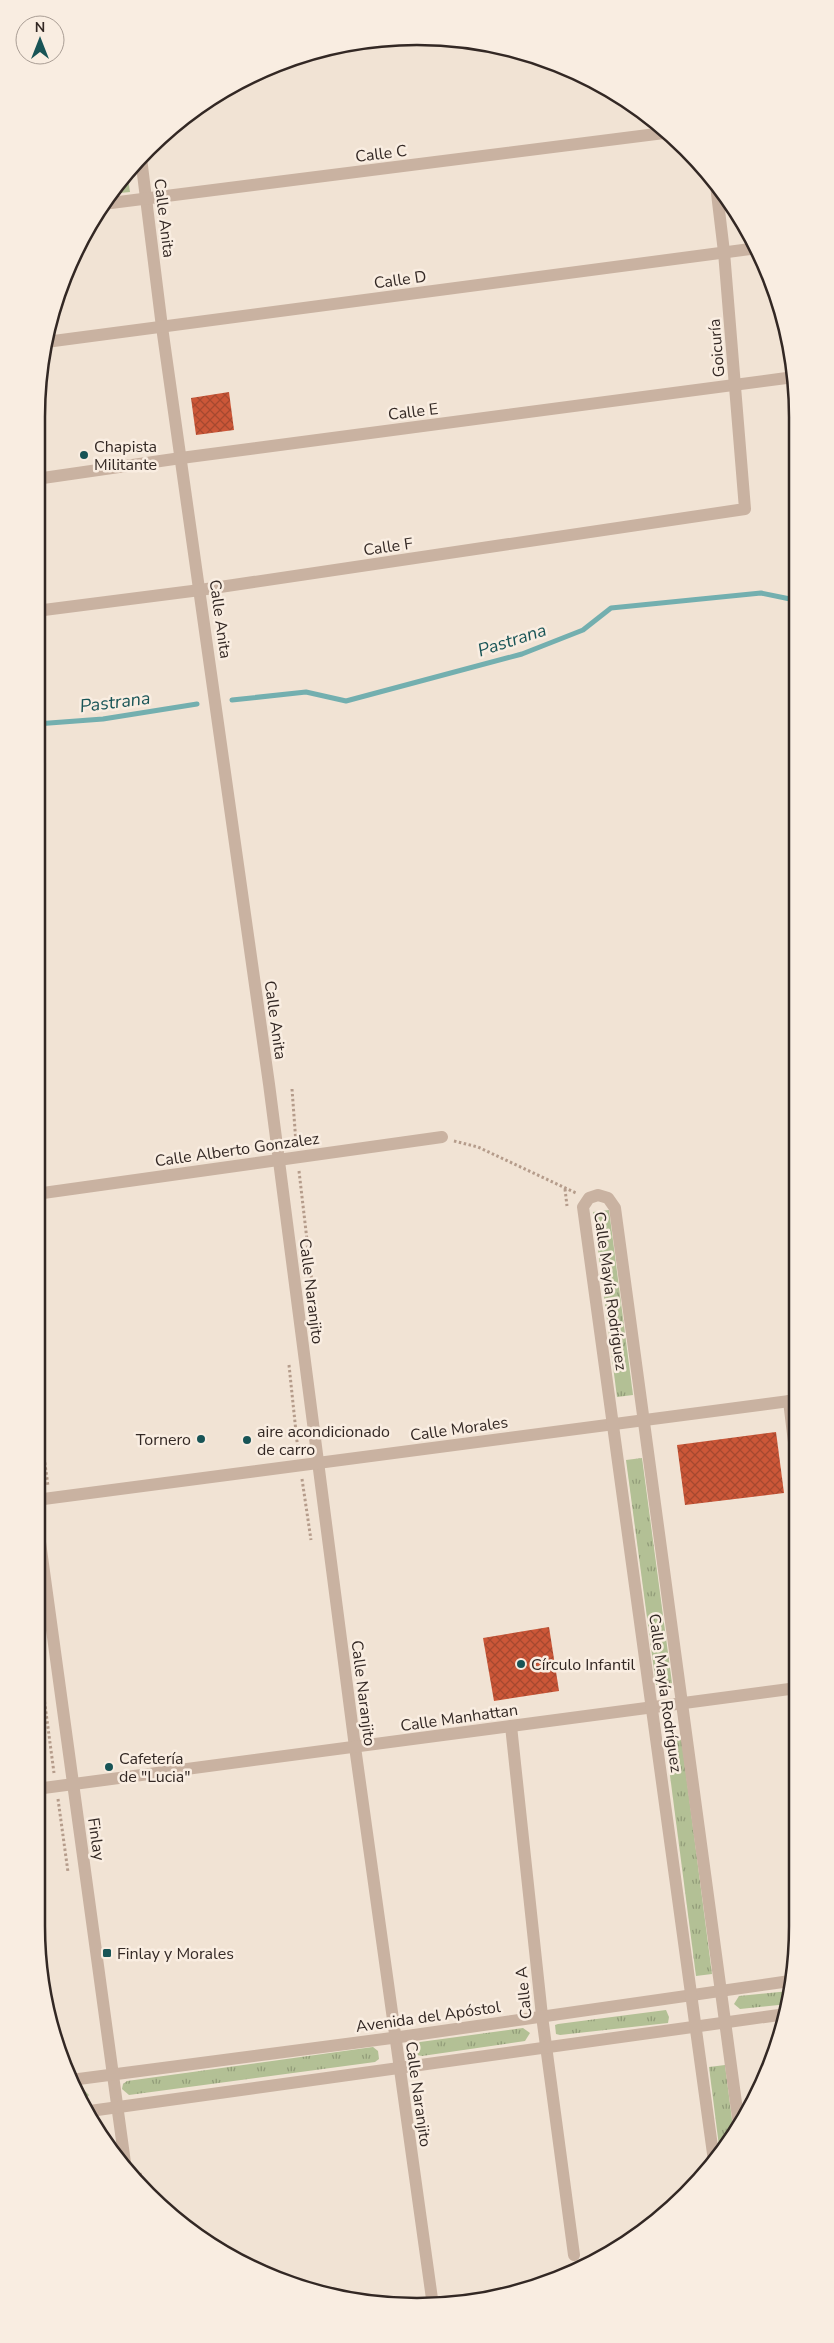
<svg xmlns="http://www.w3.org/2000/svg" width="834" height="2343" font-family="'Nunito Sans',sans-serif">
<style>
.grass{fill:url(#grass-tufts)}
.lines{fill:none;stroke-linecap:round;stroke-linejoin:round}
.stream{stroke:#73afaf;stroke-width:5}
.building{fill:url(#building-cross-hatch)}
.path{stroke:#b59c8b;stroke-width:3;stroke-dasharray:2.5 2.5;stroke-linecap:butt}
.minor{stroke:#c9b2a1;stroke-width:12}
.poi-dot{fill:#185456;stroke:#f9ede1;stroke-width:2}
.labels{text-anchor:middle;stroke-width:5;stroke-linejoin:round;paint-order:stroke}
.street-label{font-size:16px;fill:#332824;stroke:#f9ede1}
.poi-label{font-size:16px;fill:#332824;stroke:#f9ede1;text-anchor:start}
.water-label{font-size:18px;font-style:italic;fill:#185456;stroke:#f9ede1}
.rim{fill:none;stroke:#332824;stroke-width:2.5}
</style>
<defs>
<pattern id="grass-tufts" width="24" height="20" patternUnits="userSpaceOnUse" patternTransform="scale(1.25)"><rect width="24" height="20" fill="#b3c095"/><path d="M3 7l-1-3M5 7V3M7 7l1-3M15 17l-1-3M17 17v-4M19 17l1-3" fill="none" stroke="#929c79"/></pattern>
<pattern id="building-cross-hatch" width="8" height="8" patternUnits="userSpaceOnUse" patternTransform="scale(1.25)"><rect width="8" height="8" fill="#cc5738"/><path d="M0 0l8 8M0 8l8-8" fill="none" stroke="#a6482f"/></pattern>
</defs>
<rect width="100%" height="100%" fill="#f1e3d4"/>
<g class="grass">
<polygon points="127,172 130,192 110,194"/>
<polygon points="609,1210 633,1395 617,1397 593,1212"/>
<polygon points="642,1458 672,1683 656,1685 626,1460"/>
<polygon points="681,1735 712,1974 696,1976 665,1737"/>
<polygon points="789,1991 788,2004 740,2009 734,2004 739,1996"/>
<polygon points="666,2010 669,2017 668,2023 560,2035 556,2034 555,2025 558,2024"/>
<polygon points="523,2028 530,2033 525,2041 422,2056 417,2055 413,2050 416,2045 420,2042"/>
<polygon points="373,2047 378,2051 379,2059 375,2062 129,2095 122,2089 123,2084 127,2081"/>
<polygon points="725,2065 734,2135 720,2154 709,2067"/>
<polygon points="81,2087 89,2095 84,2102 75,2088"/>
</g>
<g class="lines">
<g class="stream">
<polyline points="232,700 306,692 346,701 522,654 583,630 611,608 761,593 795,600"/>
<polyline points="36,724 103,719 197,704"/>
</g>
</g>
<g class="building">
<polygon points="229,392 234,430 196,435 191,398"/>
<polygon points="776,1432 784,1493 685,1505 677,1445"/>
<polygon points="549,1627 559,1691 494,1701 483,1638"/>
</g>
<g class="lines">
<g class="path">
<polyline points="292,1089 296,1143"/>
<polyline points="454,1141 478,1147 576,1193"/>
<polyline points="299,1171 315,1309"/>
<polyline points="565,1189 567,1206"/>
<polyline points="289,1365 298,1451"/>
<polyline points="36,1398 48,1486"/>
<polyline points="302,1479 311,1540"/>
<polyline points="36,1637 54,1773"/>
<polyline points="58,1799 68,1872"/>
<polyline points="700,2168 701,2177"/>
<polyline points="140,2173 142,2188"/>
</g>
<g class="minor">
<polyline points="141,158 162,327 269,1084 355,1747 433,2306"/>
<polyline points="103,204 664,133"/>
<polyline points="46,342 758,248"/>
<polyline points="36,479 181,458 794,377"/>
<polyline points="36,611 200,590 745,509 724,252 716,185"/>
<polyline points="36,1194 442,1137"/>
<polyline points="789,1401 797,1467"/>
<polyline points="36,1500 797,1400"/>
<polyline points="36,1513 126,2170"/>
<polyline points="511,1726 542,2016 574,2255"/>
<polyline points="36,1789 797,1688"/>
<polyline points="71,2080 407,2036 790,1981"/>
<polyline points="90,2111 786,2014"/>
<polyline points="714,2161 583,1207 589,1198 598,1195 608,1198 615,1208 739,2125"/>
</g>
</g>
<g class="poi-dot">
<circle cx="84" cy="455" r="5"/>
<circle cx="201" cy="1439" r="5"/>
<circle cx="247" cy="1440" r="5"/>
<circle cx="521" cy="1664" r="5"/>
<circle cx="109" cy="1767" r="5"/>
<rect x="102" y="1948" width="10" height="10" rx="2.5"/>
</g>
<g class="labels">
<g class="street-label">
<text transform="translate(381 153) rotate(-7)" y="6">Calle C</text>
<text transform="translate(165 218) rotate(83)" y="6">Calle Anita</text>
<text transform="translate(400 279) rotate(-8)" y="6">Calle D</text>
<text transform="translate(716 348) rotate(-95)" y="6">Goicuría</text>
<text transform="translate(413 411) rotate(-7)" y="6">Calle E</text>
<text transform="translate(388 546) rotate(-8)" y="6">Calle F</text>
<text transform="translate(221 619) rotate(82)" y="6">Calle Anita</text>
<text transform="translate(276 1020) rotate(82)" y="6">Calle Anita</text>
<text transform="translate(237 1149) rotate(-8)" y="6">Calle Alberto Gonzalez</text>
<text transform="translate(312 1291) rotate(83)" y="6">Calle Naranjito</text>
<text transform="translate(611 1291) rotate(82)" y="6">Calle Mayía Rodríguez</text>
<text transform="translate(459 1428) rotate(-8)" y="6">Calle Morales</text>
<text transform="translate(364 1693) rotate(83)" y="6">Calle Naranjito</text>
<text transform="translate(666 1693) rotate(82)" y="6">Calle Mayía Rodríguez</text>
<text transform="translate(459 1717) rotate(-8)" y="6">Calle Manhattan</text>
<text transform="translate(97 1839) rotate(82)" y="6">Finlay</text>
<text transform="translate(523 1993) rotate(-96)" y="6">Calle A</text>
<text transform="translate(428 2016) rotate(-8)" y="6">Avenida del Apóstol</text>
<text transform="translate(419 2094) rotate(82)" y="6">Calle Naranjito</text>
</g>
<g class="poi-label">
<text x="94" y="452">Chapista<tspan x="94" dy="18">Militante</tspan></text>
<text x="257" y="1437">aire acondicionado<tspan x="257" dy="18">de carro</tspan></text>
<text x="191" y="1445" text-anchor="end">Tornero</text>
<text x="531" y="1670">Círculo Infantil</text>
<text x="119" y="1764">Cafetería<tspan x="119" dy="18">de "Lucia"</tspan></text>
<text x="117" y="1959">Finlay y Morales</text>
</g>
<g class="water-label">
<text transform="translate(512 640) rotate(-18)" y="6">Pastrana</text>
<text transform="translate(115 702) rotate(-7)" y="6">Pastrana</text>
</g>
</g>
<path d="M0 0H834V2343H0ZM417 45H417A372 372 0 0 1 789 417V1926A372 372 0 0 1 417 2298H417A372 372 0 0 1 45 1926V417A372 372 0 0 1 417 45Z" fill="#f9ede1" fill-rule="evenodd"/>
<path class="rim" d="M417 45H417A372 372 0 0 1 789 417V1926A372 372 0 0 1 417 2298H417A372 372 0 0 1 45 1926V417A372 372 0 0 1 417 45Z"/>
<g transform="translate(40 40)"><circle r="24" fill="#f9ede1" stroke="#aa9e95"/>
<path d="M0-4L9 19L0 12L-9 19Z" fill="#185456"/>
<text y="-8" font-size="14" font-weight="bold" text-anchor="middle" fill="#332824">N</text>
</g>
</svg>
